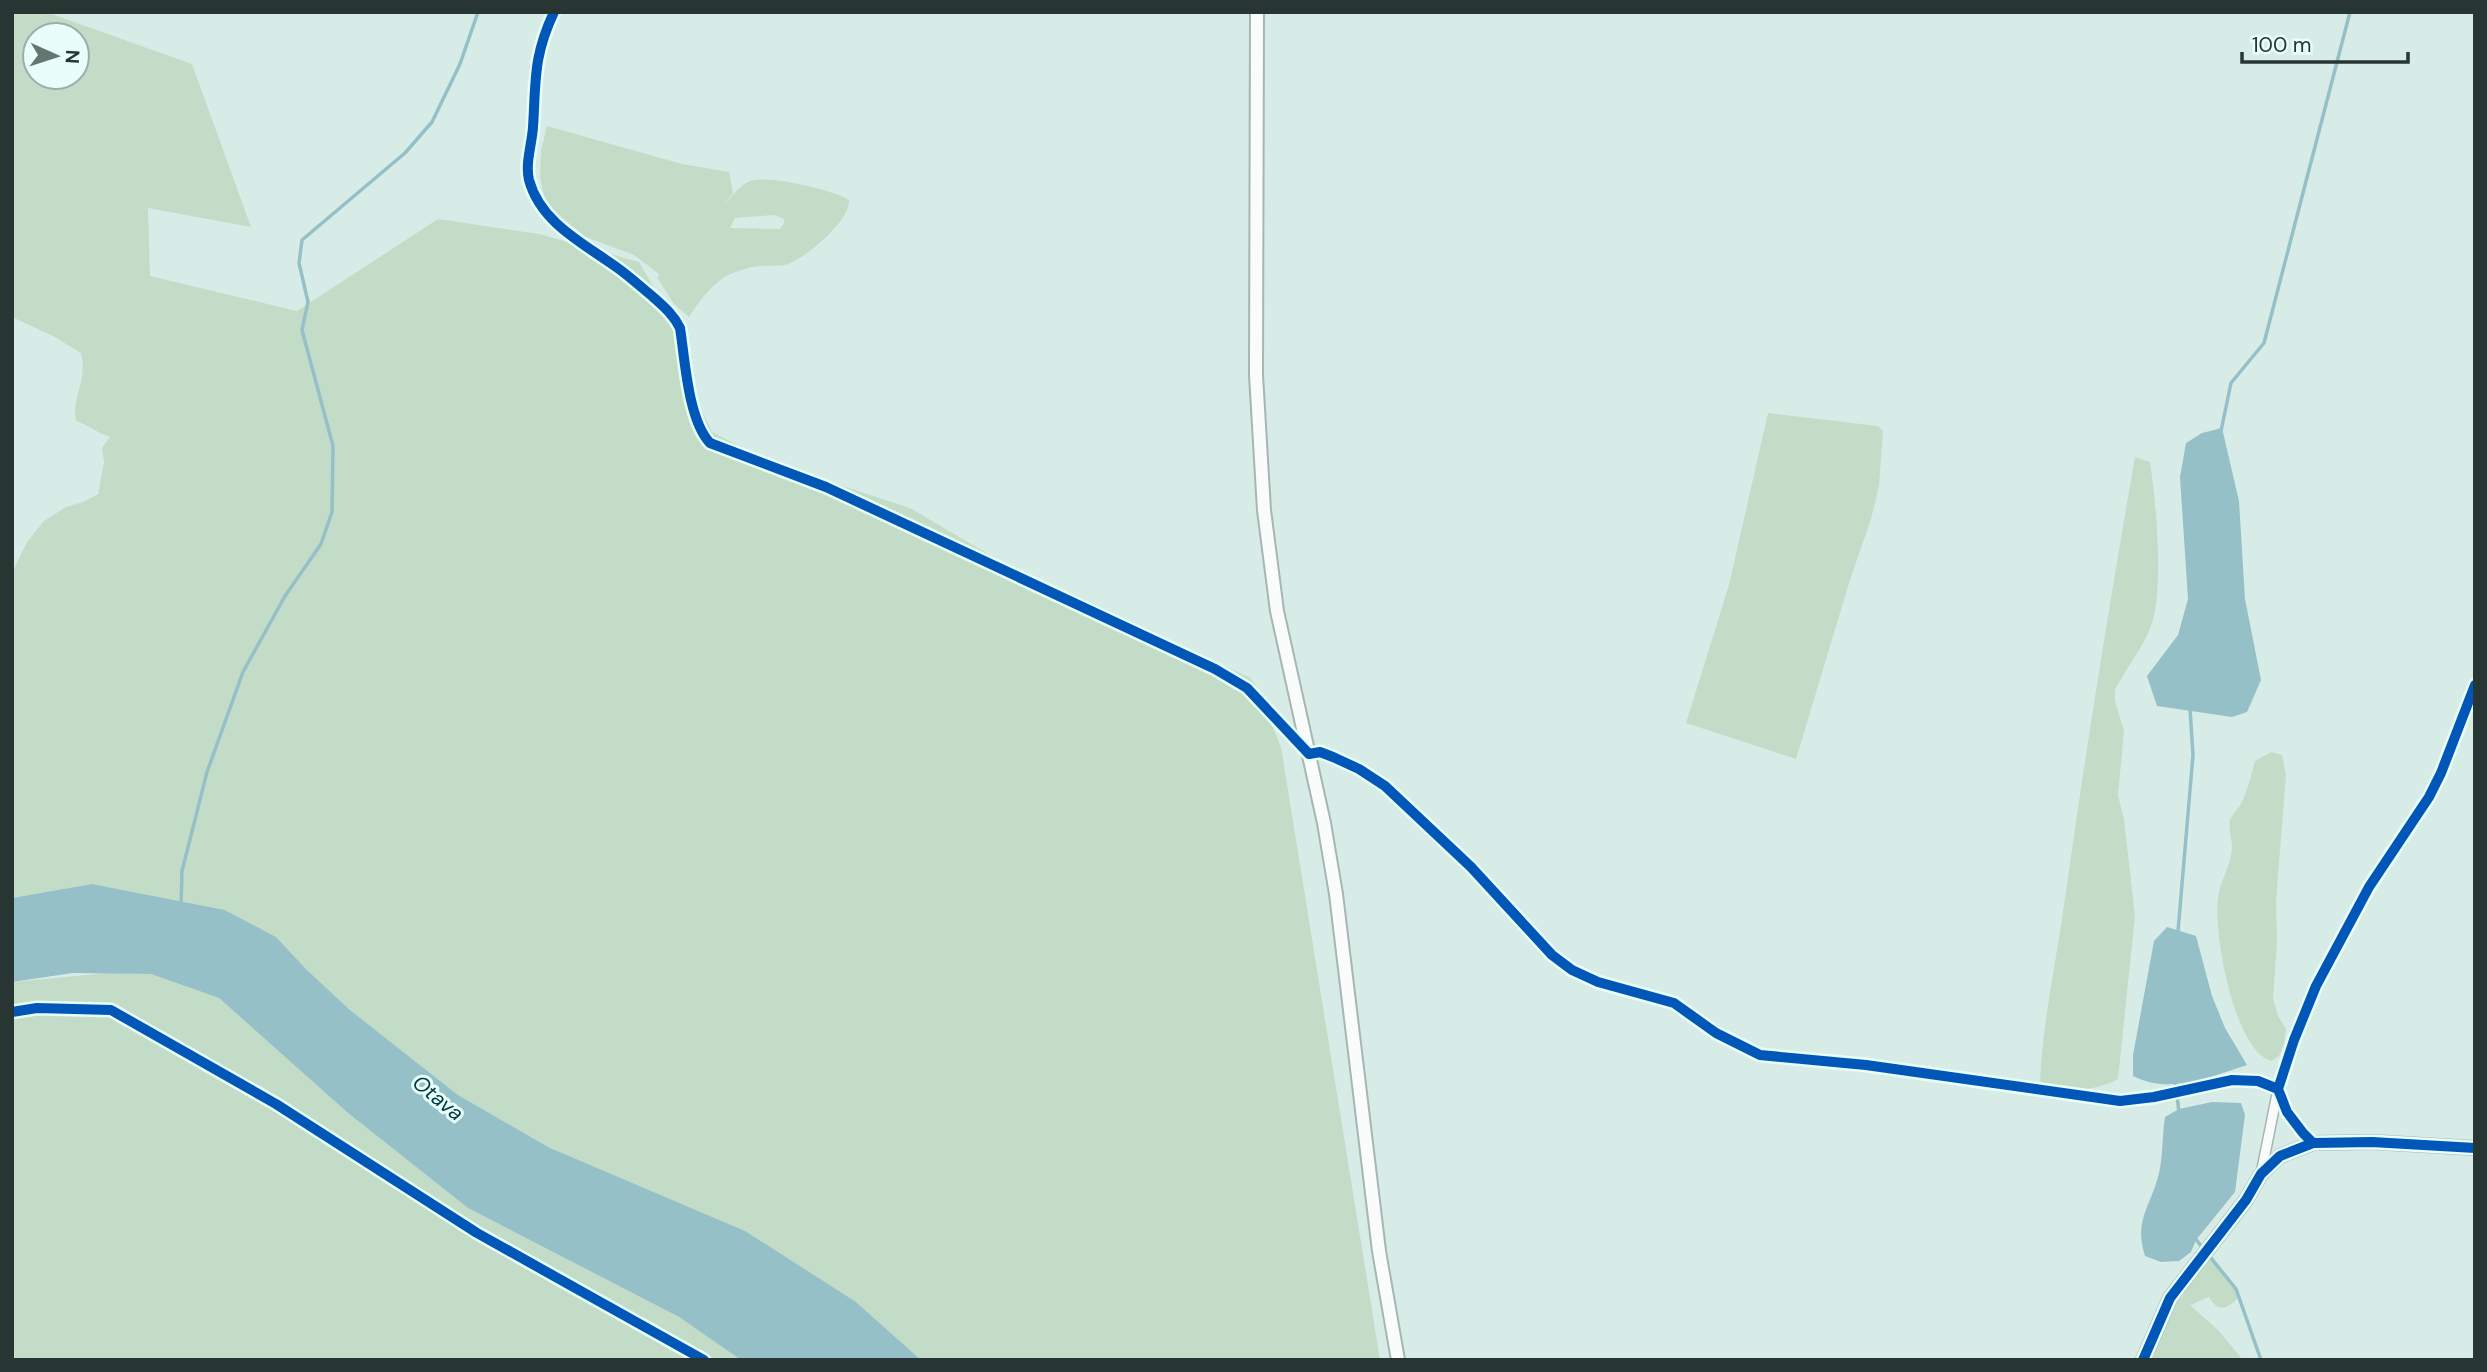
<svg xmlns="http://www.w3.org/2000/svg" width="2487" height="1372" font-family="'DM Sans',sans-serif">
<style>
.green{fill:#c3dcc7;fill-rule:evenodd}
.water{fill:#95c0c8}
.lines{fill:none;stroke-linecap:round;stroke-linejoin:round}
.stream{stroke:#95c0c8;stroke-width:3.5}
.street-casing{stroke:#a6b6b2;stroke-width:12}
.secondary-casing{stroke:#a6b6b2;stroke-width:16}
.street{stroke:#f9fcfb;stroke-width:9}
.secondary{stroke:#f9fcfb;stroke-width:12}
.cycleway-casing{stroke:#e8fef8;stroke-width:15}
.cycleway{stroke:#0057b8;stroke-width:10}
.labels{text-anchor:middle;stroke-width:6;stroke-linejoin:round;paint-order:stroke}
.water-label{font-size:21px;font-style:italic;fill:#043943;stroke:#e8fef8}
</style>
<rect width="100%" height="100%" fill="#d8ece7"/>
<g class="green">
<path d="M12,12H46L192,64L251,227L148,208L150,276L297,311L438,219L539,234L639,262L691,353L697,401L712,432L772,463L910,508L1017,571L1084,599L1250,678L1255,684L1281,747L1380,1360H921L856,1302L550,1148L458,1095L350,1010L306,969L276,937L225,910L92,884L12,898V573L27,542L44,521L66,507L83,502L98,494L104,462L102,448L110,437C98,433 88,425 76,421C71,397 88,382 81,353L53,336L12,317ZM35,35H77V77H35Z"/>
<path d="M547,126L682,164L729,172L733,193L724,204C732,197 739,186 748,182C763,173 834,190 849,200C850,221 807,257 788,264C780,267 770,265 761,266C750,267 735,271 725,277C710,286 698,303 689,317L674,304L658,279L659,274L634,255L586,237L546,205L540,177L541,151ZM774,215L784,219V223L780,229L730,228L735,218Z"/>
<polygon points="1768,413 1878,426 1883,431 1879,486 1871,519 1850,580 1796,759 1686,723 1729,585"/>
<path d="M2135,457L2150,462C2156,502 2165,593 2150,629C2142,648 2125,670 2115,690V701L2124,731L2118,796L2124,819L2135,916L2118,1079C2088,1094 2072,1090 2040,1084C2042,1024 2056,964 2064,905C2085,755 2109,606 2135,457Z"/>
<path d="M2271,752L2282,755L2286,775L2276,901L2277,942L2273,999L2278,1016L2286,1029L2284,1044L2279,1056L2271,1061C2234,1050 2213,932 2218,898C2220,880 2232,865 2232,847C2232,839 2228,827 2230,820C2232,814 2239,808 2242,802C2248,789 2251,776 2255,761Z"/>
<polygon points="108,973 151,974 219,998 348,1113 468,1208 679,1317 741,1360 12,1360 12,982"/>
<path d="M2211,1259L2227,1275L2239,1297C2228,1308 2219,1314 2209,1297L2190,1305L2218,1330L2243,1360H2150L2177,1302L2183,1296L2193,1275Z"/>
</g>
<g class="water">
<polygon points="2222,428 2239,501 2245,599 2261,680 2247,712 2232,717 2157,706 2147,676 2178,635 2188,599 2180,477 2186,443 2202,433"/>
<polygon points="92,884 225,910 276,937 306,969 350,1010 458,1095 550,1148 745,1231 856,1302 921,1360 741,1360 679,1317 468,1208 348,1113 219,998 151,974 73,973 12,982 12,898"/>
<path d="M2167,927L2196,936L2212,996L2225,1028L2247,1065C2209,1077 2170,1095 2133,1076V1055L2154,941Z"/>
<path d="M2212,1102L2241,1103L2245,1115L2235,1192L2196,1240L2191,1252L2179,1261L2161,1262L2145,1256C2134,1221 2149,1209 2158,1177C2163,1160 2162,1136 2165,1117L2179,1109Z"/>
</g>
<g class="lines">
<g class="stream">
<polyline points="2221,431 2231,383 2264,343 2350,12"/>
<polyline points="181,904 182,871 207,772 243,672 285,596 321,544 332,512 333,446 302,330 308,302 299,263 302,240 405,153 432,122 460,64 478,12"/>
<polyline points="2178,931 2193,755 2190,709"/>
<polyline points="2175,1081 2179,1112"/>
<polyline points="2194,1237 2236,1289 2261,1360"/>
</g>
<defs>
<g id="street">
<polyline points="543,209 529,180 528,163 533,127 535,69 548,26 554,12"/>
<path d="M1309,754L1320,752L1333,757L1359,769L1385,786L1471,867L1552,955L1572,970L1598,982L1674,1003L1716,1033L1760,1055L1866,1065L2120,1101L2154,1097L2232,1080L2258,1081L2278,1089C2287,1110 2296,1128 2313,1143"/>
<polyline points="2261,1174 2278,1089 2294,1040 2316,986 2369,887 2429,797 2441,773 2475,685"/>
</g>
<g id="secondary">
<polyline points="1257,12 1256,375 1264,510 1277,611 1324,823 1336,894 1379,1251 1398,1360"/>
<polyline points="2143,1360 2170,1298 2246,1200 2261,1174 2280,1156 2313,1143 2372,1142 2475,1148"/>
</g>
</defs>
<use href="#street" class="street-casing"/>
<use href="#secondary" class="secondary-casing"/>
<use href="#street" class="street"/>
<use href="#secondary" class="secondary"/>
<defs>
<g id="cycleway">
<path d="M554,12C533,57 536,80 533,127C532,144 525,163 529,180C541,224 585,244 619,269C630,277 641,287 652,296C663,306 673,314 680,328C685,359 688,420 710,443L826,487L1215,669L1247,688L1309,754L1320,752L1333,757L1359,769L1385,786L1471,867L1552,955L1572,970L1598,982L1674,1003L1716,1033L1760,1055L1866,1065L2120,1101L2154,1097L2232,1080L2258,1081L2278,1089"/>
<polyline points="12,1012 37,1008 111,1010 276,1104 477,1233 704,1360"/>
<polyline points="2313,1143 2303,1133 2287,1112 2278,1089 2294,1040 2316,986 2369,887 2429,797 2441,773 2475,685"/>
<polyline points="2143,1360 2170,1298 2246,1200 2261,1174 2280,1156 2313,1143 2372,1142 2475,1148"/>
</g>
</defs>
<use href="#cycleway" class="cycleway-casing"/>
<use href="#cycleway" class="cycleway"/>
</g>
<g class="labels">
<g class="water-label">
<text transform="translate(438 1098) rotate(39)" y="7">Otava</text>
</g>
</g>
<rect width="2487" height="1372" fill="none" stroke="#273632" stroke-width="28"/>
<g transform="translate(56 56) rotate(93)"><circle r="33" fill="#e8fef8" stroke="#9baea9" stroke-width="2"/>
<path d="M0-5L12 26L0 18L-12 26Z" fill="#657671"/>
<text y="-10" font-size="19" font-weight="bold" text-anchor="middle" fill="#273632">N</text>
</g>
<path d="M2242 52v10h166v-10" fill="none" stroke="#273632" stroke-width="3.5"/>
<text x="2252" y="52" font-size="21" fill="#273632" stroke="#e8fef8" stroke-width="5" paint-order="stroke">100 m</text>
</svg>
